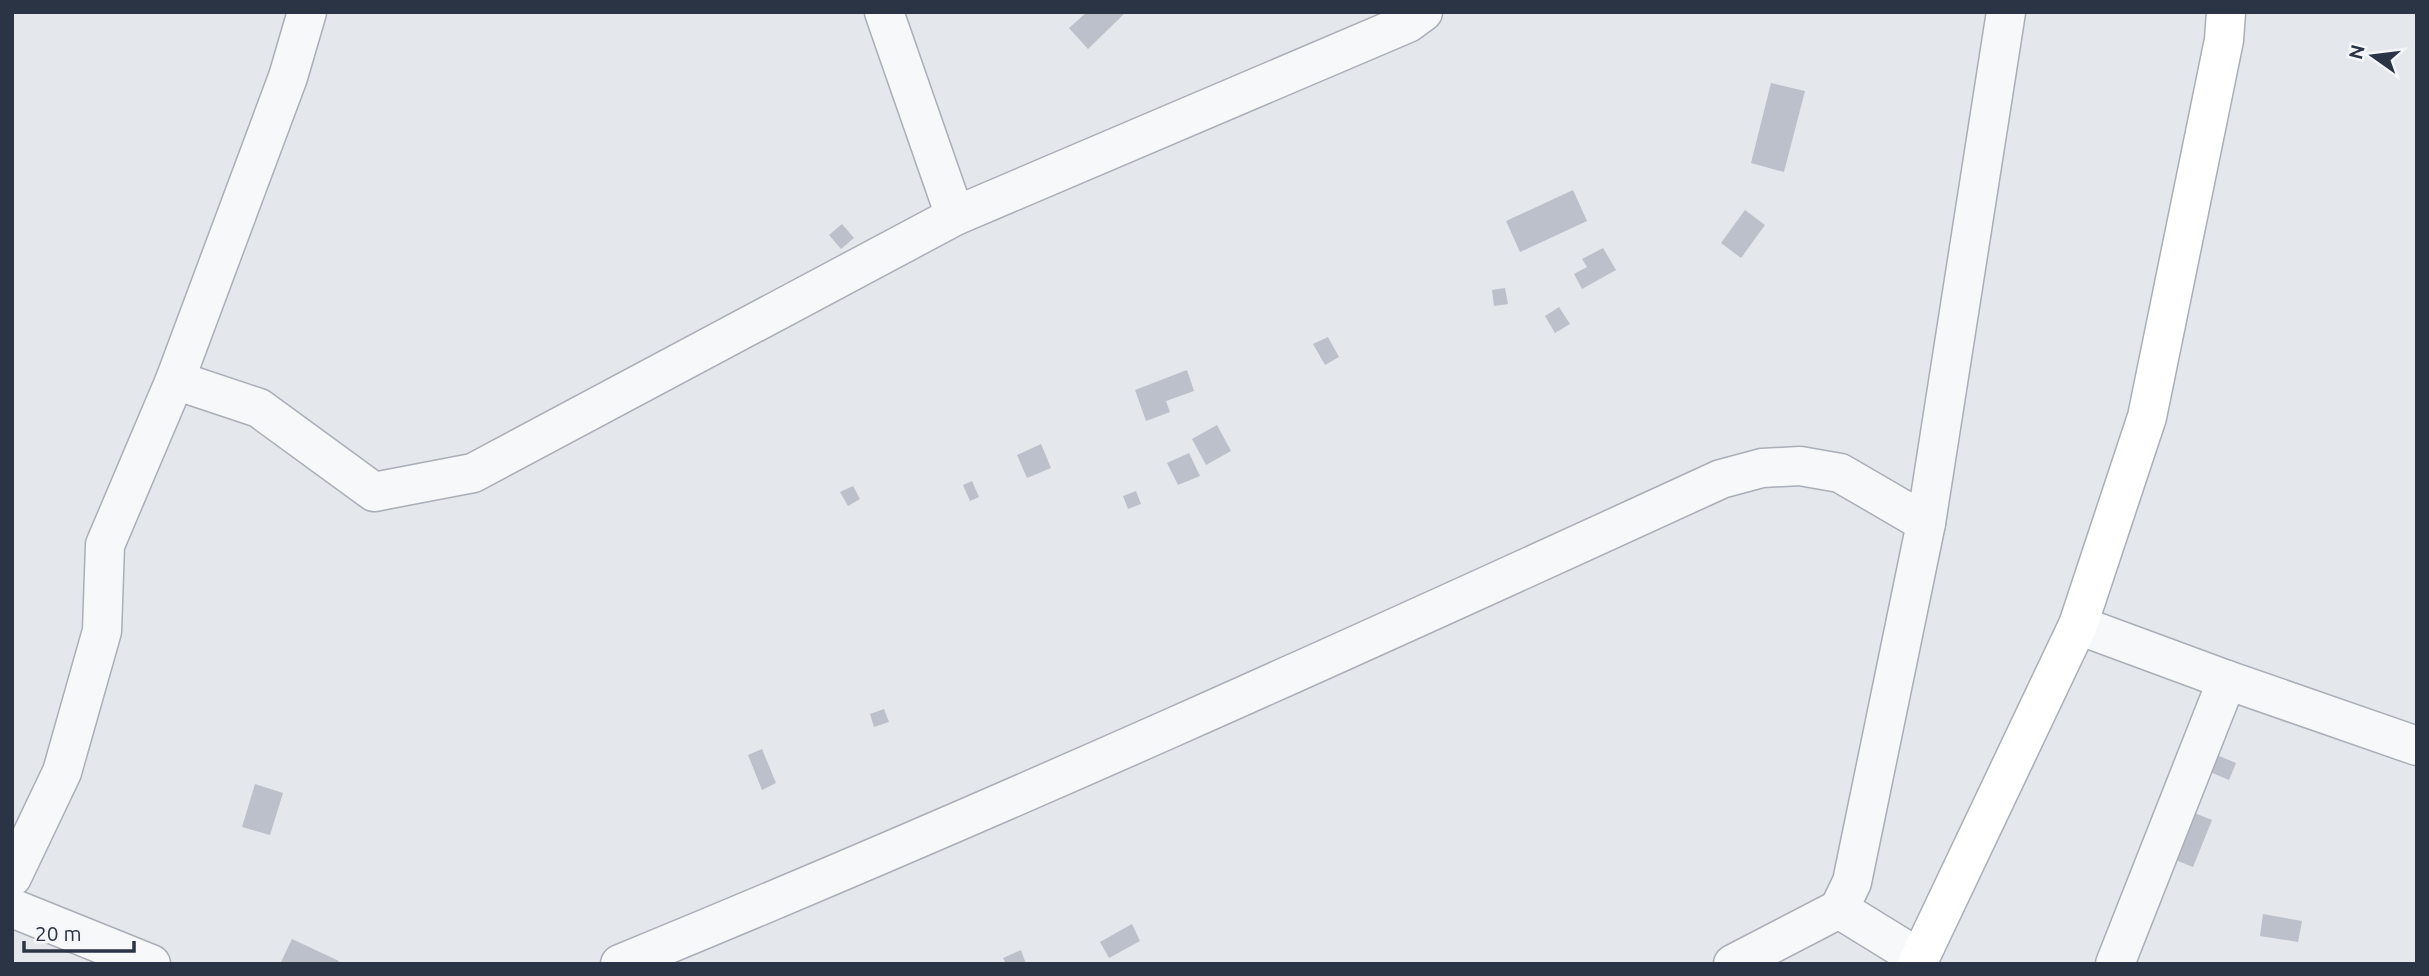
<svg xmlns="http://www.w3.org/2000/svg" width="2429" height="976" font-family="Ubuntu,sans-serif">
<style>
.building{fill:#bbc0ca}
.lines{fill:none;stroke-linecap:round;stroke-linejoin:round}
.street-casing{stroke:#a9aeb7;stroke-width:41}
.secondary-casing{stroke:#a9aeb7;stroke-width:41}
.street{stroke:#f7f8fa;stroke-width:38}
.secondary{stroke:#fff;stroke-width:38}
</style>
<rect width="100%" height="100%" fill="#e4e7ec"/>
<g class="building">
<polygon points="1087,12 1126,12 1088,49 1069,28"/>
<polygon points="1771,83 1805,91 1784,172 1751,163"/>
<polygon points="1573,190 1587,221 1520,252 1506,221"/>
<polygon points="1745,210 1765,225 1741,258 1721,243"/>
<polygon points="842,224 854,238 841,249 829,235"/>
<polygon points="1603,248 1616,270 1582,289 1574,274 1587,267 1582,259"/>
<polygon points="1505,288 1508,304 1494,306 1492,290"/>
<polygon points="1559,307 1570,324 1555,333 1545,316"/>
<polygon points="1328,337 1339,357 1325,365 1313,344"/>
<polygon points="1187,370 1194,391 1166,401 1170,412 1146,421 1135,390"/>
<polygon points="1217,425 1231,451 1206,465 1192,439"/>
<polygon points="1041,444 1051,468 1027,478 1017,455"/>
<polygon points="1189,453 1200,476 1178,485 1167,463"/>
<polygon points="972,481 979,497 970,501 963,485"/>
<polygon points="853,486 860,499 848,506 840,492"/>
<polygon points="1136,491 1141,504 1128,509 1123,496"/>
<polygon points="884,709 889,722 874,727 870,714"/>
<polygon points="762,749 776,783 762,790 748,755"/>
<polygon points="2217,755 2236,763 2229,780 2210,772"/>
<polygon points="255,784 283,793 270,835 242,827"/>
<polygon points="2192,812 2212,820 2193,867 2173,859"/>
<polygon points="2263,914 2302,921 2298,942 2260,936"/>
<polygon points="1132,924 1140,941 1109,958 1100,942"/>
<polygon points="292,939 339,961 337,964 280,964"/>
<polygon points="1021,950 1026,964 1006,964 1003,958"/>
</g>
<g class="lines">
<defs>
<g id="street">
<polyline points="884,12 955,216"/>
<polyline points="175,380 259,408 374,492 473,473 955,216 1408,23 1423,12"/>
<polyline points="2078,625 2227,680 2417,746"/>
<polyline points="12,877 62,772 102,631 105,545 175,380 288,77 307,12"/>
<polyline points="12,908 151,964"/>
<polyline points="1839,909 1852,882 1926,523 2006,12"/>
<path d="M620,964C991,812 1357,646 1721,479L1762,468L1800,466L1840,473L1926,523"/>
<polyline points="1733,964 1839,909 1920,959"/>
<polyline points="2115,964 2227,680"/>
</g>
<polyline id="secondary" points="1917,964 2078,625 2147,417 2224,40 2226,12"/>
</defs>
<use href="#street" class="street-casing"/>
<use href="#secondary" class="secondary-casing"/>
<use href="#street" class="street"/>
<use href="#secondary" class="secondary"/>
</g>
<rect width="2429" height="976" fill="none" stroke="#2b3445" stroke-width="28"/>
<g transform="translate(2373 56) rotate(284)" stroke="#f4f6f9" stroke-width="5" paint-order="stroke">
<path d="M0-5L12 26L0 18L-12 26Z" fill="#2b3445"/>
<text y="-10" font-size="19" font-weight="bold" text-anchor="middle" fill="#2b3445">N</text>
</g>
<path d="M24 941v10h110v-10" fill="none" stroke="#2b3445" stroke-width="3.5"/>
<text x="35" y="941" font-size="21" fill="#2b3445" stroke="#f4f6f9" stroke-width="5" paint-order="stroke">20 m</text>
</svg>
